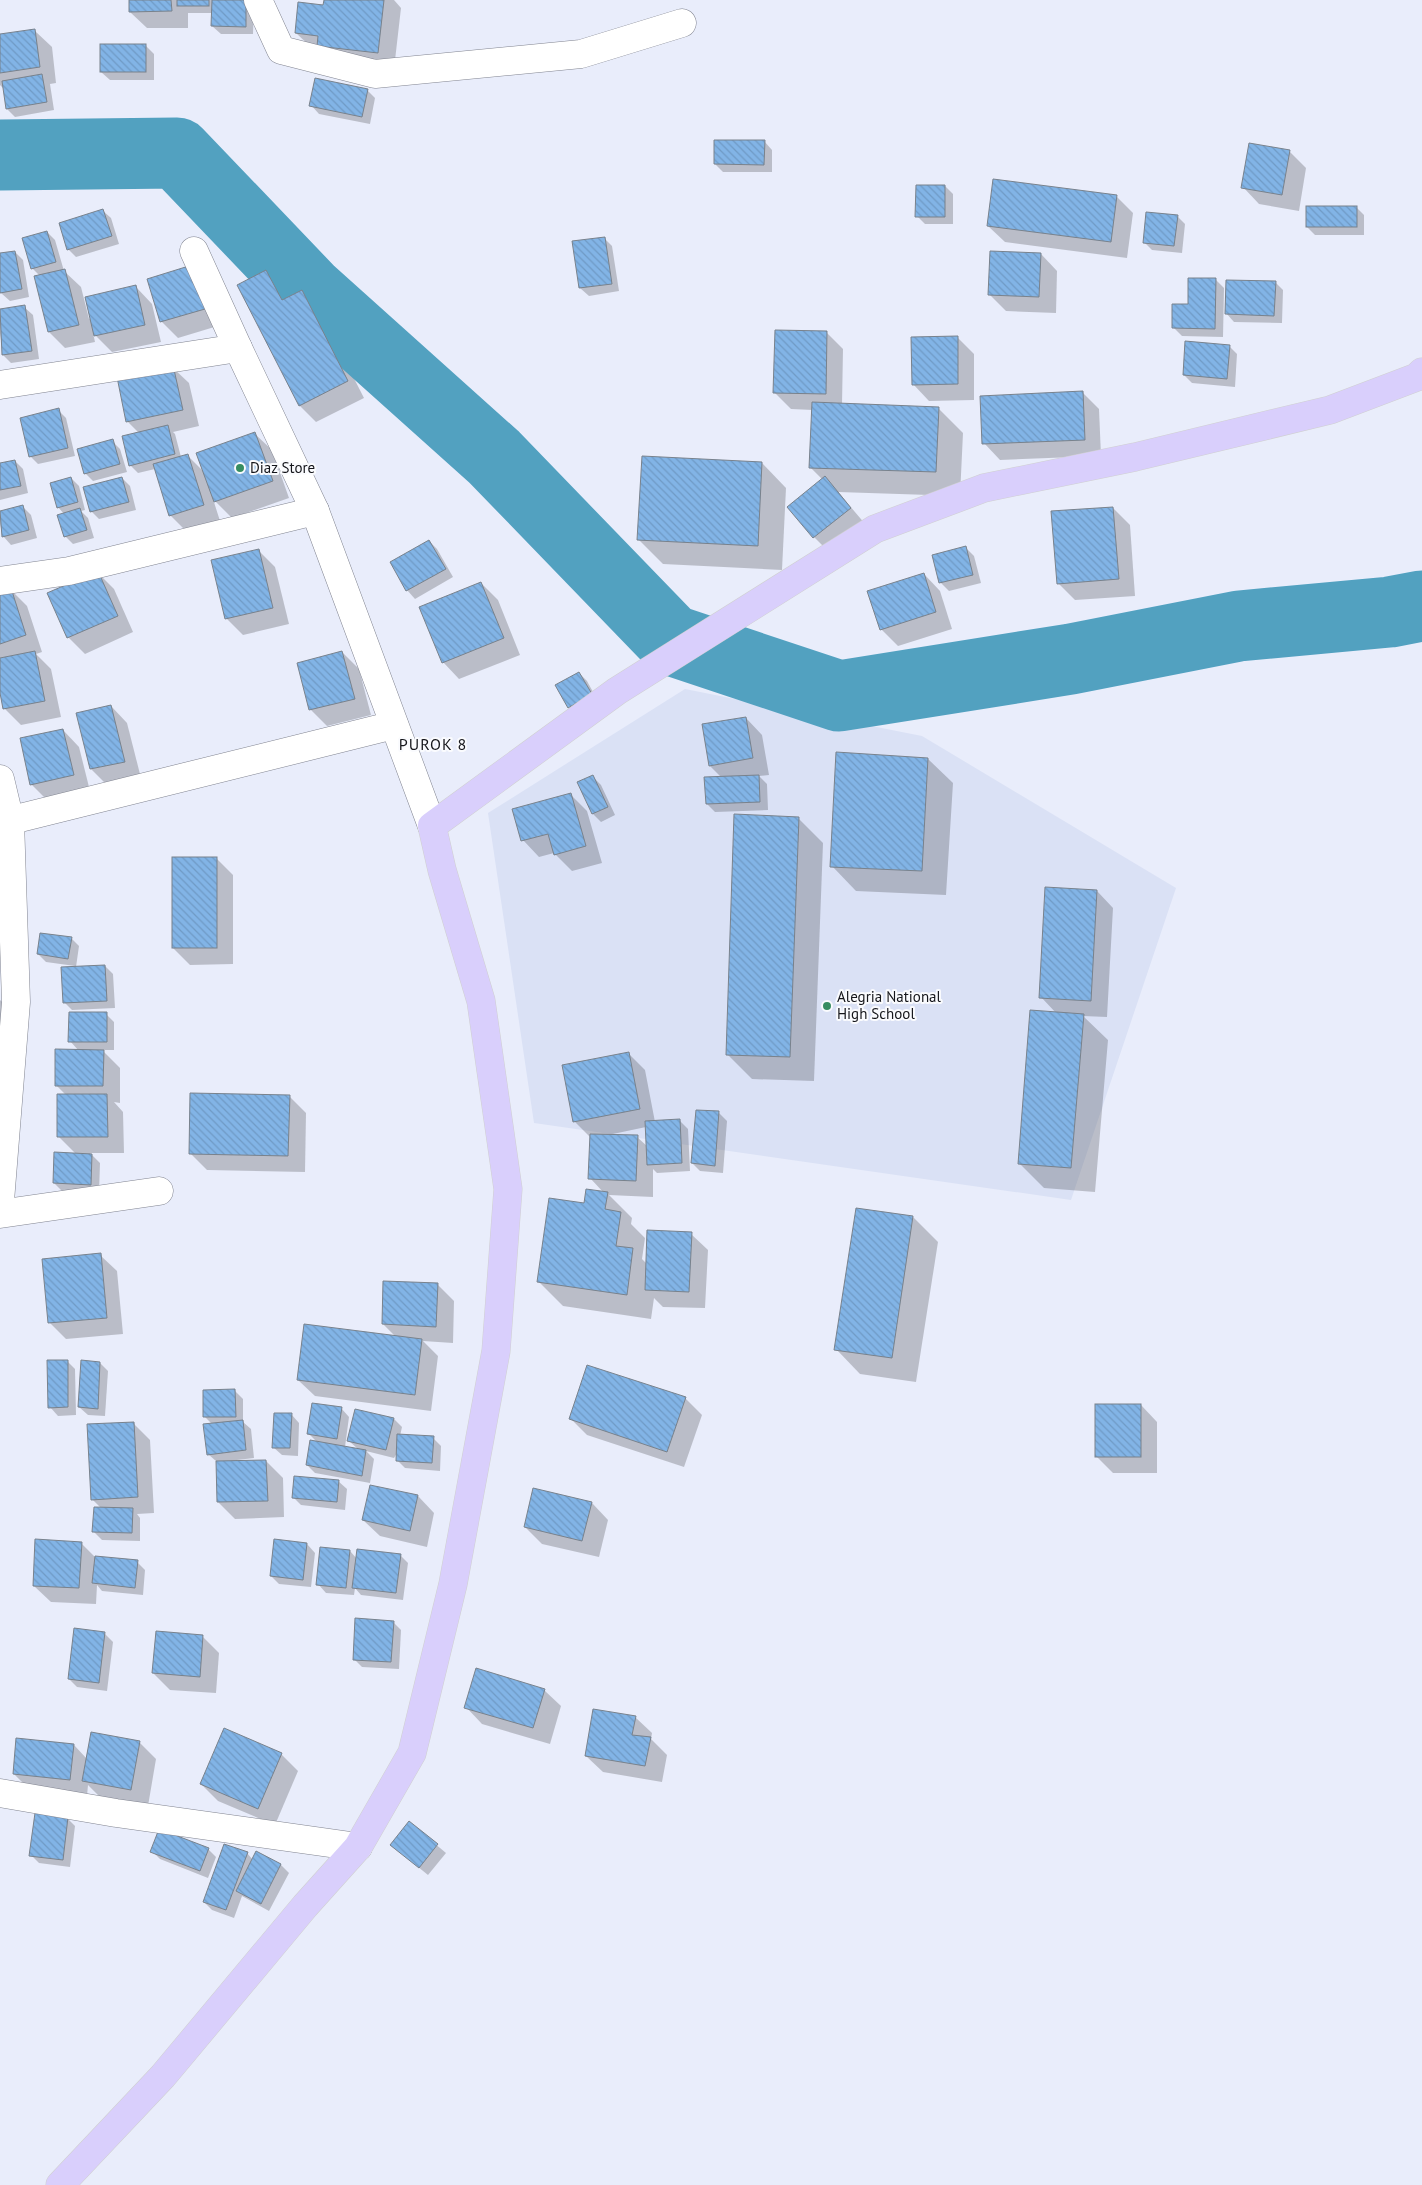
<svg xmlns="http://www.w3.org/2000/svg" width="1422" height="2185" font-family="'PT Sans',sans-serif">
<style>
.built{fill:#dae1f5}
.shadow{fill:#0003;fill-rule:evenodd}
.lines{fill:none;stroke-linecap:round;stroke-linejoin:round}
.river{stroke:#52a1c0;stroke-width:71}
.building{fill:url(#building-back-hatch);stroke:#79828c}
.minor-casing{stroke:#818490;stroke-width:29}
.major-casing{stroke:#d0d0d1;stroke-width:29}
.minor{stroke:#fff;stroke-width:28}
.major{stroke:#d9cffc;stroke-width:28}
.poi-dot{fill:#378d61;stroke:#fafbfe;stroke-width:2}
.labels{text-anchor:middle;stroke-width:4;stroke-linejoin:round;paint-order:stroke}
.poi-label{font-size:15px;fill:#15161b;stroke:#fafbfe;text-anchor:start}
.neighbourhood-label{font-size:16px;letter-spacing:1px;fill:#15161b;stroke:#fafbfe}
</style>
<defs>
<pattern id="building-back-hatch" width="6" height="6" patternUnits="userSpaceOnUse" patternTransform="scale(1.25)"><rect width="6" height="6" fill="#82b4e6"/><path d="M-1 5l2 2M0 0l6 6M5-1l2 2" fill="none" stroke="#6f9ac5"/></pattern>
</defs>
<rect width="100%" height="100%" fill="#e9edfb"/>
<polygon class="built" points="685,689 922,736 1176,888 1071,1200 534,1123 488,813"/>
<g class="shadow">
<polygon points="130,0 254,0 253,34 221,34 212,26 213,13 188,13 188,28 147,28 130,12"/>
<polygon points="325,0 394,0 401,8 394,69 313,49 296,33 325,6"/>
<polygon points="35,31 52,47 56,83 50,84 54,110 15,117 7,109 4,89 0,85 0,35"/>
<polygon points="146,46 154,54 154,80 110,80 101,72"/>
<polygon points="367,90 375,98 370,124 319,114 311,105"/>
<polygon points="764,141 772,150 772,172 723,172 715,164"/>
<polygon points="1289,151 1306,168 1299,211 1259,204 1243,187"/>
<polygon points="945,186 953,194 953,224 925,224 917,216"/>
<polygon points="1116,196 1133,213 1127,258 1005,242 988,226"/>
<polygon points="1356,207 1364,215 1364,235 1315,235 1307,227"/>
<polygon points="102,210 111,218 119,244 76,257 68,249"/>
<polygon points="1177,216 1185,224 1182,253 1152,250 1144,242"/>
<polygon points="47,232 55,240 64,271 81,287 89,319 136,287 152,304 161,342 112,352 93,333 95,342 65,348 49,332 40,276 32,268"/>
<polygon points="604,238 612,246 619,291 589,296 580,288"/>
<polygon points="15,252 23,260 29,297 10,301 1,293 0,255"/>
<polygon points="1041,254 1057,271 1056,313 1006,311 989,294"/>
<polygon points="191,266 221,325 178,338 161,321"/>
<polygon points="266,272 283,288 288,298 302,292 318,308 364,398 316,422 300,406 239,286"/>
<polygon points="1215,279 1224,288 1223,337 1182,336 1174,328 1189,305"/>
<polygon points="1275,282 1283,290 1282,323 1234,322 1226,313"/>
<polygon points="24,307 33,315 39,359 11,363 3,355 0,333 0,310"/>
<polygon points="826,332 843,349 842,405 938,408 963,433 960,496 838,492 866,525 830,553 814,537 823,480 810,467 813,410 791,409 775,393"/>
<polygon points="958,338 974,354 974,400 929,401 913,384"/>
<polygon points="1229,346 1237,354 1235,387 1192,383 1184,375"/>
<polygon points="172,367 189,383 199,426 173,432 175,434 181,457 187,455 204,472 255,434 272,450 289,498 232,518 213,499 220,521 187,532 170,515 155,469 138,473 130,465 139,433 127,421"/>
<polygon points="1082,392 1099,409 1101,456 1000,460 984,443"/>
<polygon points="58,410 66,418 75,456 38,464 30,456"/>
<polygon points="112,441 120,449 127,472 93,481 85,473"/>
<polygon points="15,461 23,469 28,493 0,500 0,464"/>
<polygon points="762,463 786,488 782,570 663,564 638,539"/>
<polygon points="71,478 79,486 85,510 81,511 88,518 94,538 73,544 65,536 64,514 58,507"/>
<polygon points="122,478 130,486 136,510 99,519 91,511"/>
<polygon points="23,507 31,515 37,538 11,545 3,536 0,524 0,512"/>
<polygon points="1113,508 1130,525 1135,596 1075,600 1058,583"/>
<polygon points="429,541 437,549 453,577 415,599 407,590"/>
<polygon points="966,548 974,556 981,583 949,591 941,583 934,556"/>
<polygon points="258,550 275,567 289,624 243,635 226,618"/>
<polygon points="97,572 114,589 133,632 85,654 68,637"/>
<polygon points="924,574 940,591 952,629 898,646 881,629"/>
<polygon points="481,583 498,600 520,655 459,679 443,662"/>
<polygon points="10,589 27,606 42,652 36,654 51,669 61,717 21,725 5,709 0,686 0,593"/>
<polygon points="342,652 359,669 371,715 327,726 310,709"/>
<polygon points="579,673 587,681 599,703 577,715 569,707 557,685"/>
<polygon points="111,706 127,723 141,778 108,786 91,769 78,714"/>
<polygon points="746,718 762,735 769,775 759,776 767,784 768,810 715,812 707,804 722,778 710,766"/>
<polygon points="63,730 79,747 90,791 48,801 31,784"/>
<polygon points="928,759 953,783 946,895 856,891 832,866"/>
<polygon points="593,777 601,785 615,815 601,822 593,814"/>
<polygon points="570,794 587,811 602,863 572,871 554,853 539,857 523,840"/>
<polygon points="798,818 823,843 814,1081 752,1079 727,1054"/>
<polygon points="217,859 233,875 233,964 190,965 173,948"/>
<polygon points="1097,891 1113,908 1107,1017 1083,1016 1108,1040 1095,1192 1044,1188 1019,1163 1057,1014 1041,997"/>
<polygon points="71,938 79,946 76,967 105,966 113,974 115,1008 72,1010 64,1002 75,966 46,962 38,954"/>
<polygon points="0,1000 18,1017 0,1068"/>
<polygon points="106,1014 114,1022 114,1050 102,1050 120,1068 120,1103 114,1102 123,1112 124,1153 90,1153 100,1163 99,1193 62,1191 54,1183 76,1154 59,1137 66,1095 56,1085 79,1051 70,1041"/>
<path d="M628,1053L645,1070L655,1122L680,1121L688,1129L690,1171L657,1173L653,1169V1197L609,1195L632,1218L631,1224L645,1238L642,1259L647,1264L691,1234L708,1250L705,1308L663,1307L654,1298L651,1319L563,1306L538,1281L585,1205L604,1193L590,1178L591,1138L574,1121ZM646,1127L648,1147L637,1137L608,1135Z"/>
<polygon points="289,1096 306,1113 305,1172 207,1170 190,1153"/>
<polygon points="719,1113 727,1121 723,1173 700,1171 692,1163"/>
<polygon points="857,1209 913,1217 938,1242 916,1382 860,1374 836,1349"/>
<polygon points="100,1255 117,1271 123,1334 66,1339 49,1322"/>
<polygon points="437,1284 454,1301 453,1343 423,1341 438,1356 431,1411 315,1396 298,1380 396,1337 383,1324"/>
<polygon points="67,1361 75,1369 76,1415 58,1416 50,1407"/>
<polygon points="100,1363 108,1371 105,1416 88,1415 79,1407"/>
<polygon points="235,1391 243,1399 243,1422 251,1429 254,1458 237,1460 237,1462 266,1461 283,1478 284,1517 235,1519 218,1502 217,1462 208,1454 213,1425 205,1417"/>
<polygon points="685,1398 702,1415 684,1467 587,1435 570,1418"/>
<polygon points="1141,1405 1157,1422 1157,1473 1113,1473 1096,1456"/>
<polygon points="341,1408 349,1417 345,1447 358,1449 349,1441 394,1419 402,1427 400,1436 433,1438 441,1446 440,1471 405,1468 397,1460 398,1451 394,1458 366,1451 374,1459 370,1483 315,1473 307,1465 317,1442 309,1434"/>
<polygon points="291,1414 299,1423 298,1456 282,1455 273,1447"/>
<polygon points="133,1423 150,1440 154,1513 137,1514 140,1518 140,1541 102,1540 94,1532 102,1509 92,1499"/>
<polygon points="338,1481 347,1489 345,1510 301,1505 293,1497"/>
<polygon points="418,1496 434,1513 427,1547 380,1536 363,1520"/>
<polygon points="592,1503 608,1520 599,1557 542,1544 525,1527"/>
<polygon points="81,1543 95,1557 137,1562 145,1570 143,1595 102,1591 97,1585 96,1604 51,1602 34,1586"/>
<polygon points="307,1544 315,1553 311,1587 279,1584 271,1576"/>
<polygon points="350,1551 357,1559 400,1555 408,1563 403,1600 361,1595 355,1588 354,1595 326,1593 318,1584"/>
<polygon points="393,1622 401,1630 399,1669 362,1667 354,1659"/>
<polygon points="105,1634 113,1642 107,1691 77,1687 69,1679"/>
<polygon points="202,1636 219,1653 216,1693 170,1690 153,1673"/>
<polygon points="544,1690 561,1706 550,1744 482,1724 466,1707"/>
<polygon points="635,1717 652,1733 651,1739 667,1755 662,1782 603,1772 586,1756"/>
<polygon points="92,1734 140,1743 156,1759 148,1806 100,1797 88,1785 87,1796 31,1791 14,1774 74,1745 87,1759"/>
<polygon points="281,1754 298,1771 275,1825 218,1801 201,1784"/>
<polygon points="67,1818 75,1826 70,1867 39,1863 31,1855"/>
<polygon points="409,1822 446,1853 428,1875 391,1845"/>
<polygon points="208,1849 216,1857 208,1878 160,1859 152,1851"/>
<polygon points="247,1853 253,1860 281,1865 289,1873 269,1911 242,1896 234,1918 212,1910 204,1902"/>
</g>
<g class="lines">
<polyline class="river" points="0,155 177,153 310,292 494,457 671,640 839,696 1071,659 1239,626 1390,612 1422,606"/>
</g>
<g class="building">
<polygon points="129,0 171,0 172,11 129,12"/>
<rect x="177" y="0" width="32" height="6"/>
<polygon points="212,0 246,0 246,27 211,26"/>
<polygon points="324,0 384,0 378,53 317,46 318,36 295,33 298,2 323,5"/>
<polygon points="35,29 40,67 0,73 0,34"/>
<rect x="100" y="44" width="46" height="28"/>
<polygon points="42,74 47,102 6,109 2,81"/>
<polygon points="315,78 368,89 362,117 309,106"/>
<polygon points="714,140 765,140 764,165 714,164"/>
<polygon points="1249,143 1290,150 1282,195 1241,188"/>
<polygon points="993,179 1117,195 1111,242 987,226"/>
<polygon points="916,185 945,185 945,217 915,217"/>
<rect x="1306" y="206" width="51" height="21"/>
<polygon points="103,209 112,236 67,250 59,223"/>
<polygon points="1146,212 1178,215 1174,246 1143,243"/>
<polygon points="47,231 56,262 31,269 22,238"/>
<polygon points="605,237 612,284 579,288 572,241"/>
<polygon points="15,251 22,289 0,293 0,253"/>
<polygon points="990,251 1041,253 1039,297 988,295"/>
<polygon points="192,265 205,309 160,322 147,279"/>
<polygon points="65,269 79,325 48,332 34,276"/>
<polygon points="266,270 282,300 302,290 348,381 299,406 237,285"/>
<polygon points="1188,278 1216,278 1215,329 1172,328 1172,304 1188,304"/>
<polygon points="1226,280 1276,281 1274,316 1225,314"/>
<polygon points="136,285 145,325 94,336 85,297"/>
<polygon points="25,305 32,351 2,355 0,309"/>
<polygon points="775,330 827,331 826,394 773,393"/>
<polygon points="958,336 958,384 912,385 911,337"/>
<polygon points="1185,341 1230,345 1227,379 1183,375"/>
<polygon points="173,365 183,410 126,422 117,377"/>
<polygon points="1083,391 1085,440 982,444 980,396"/>
<polygon points="812,402 939,407 936,472 809,468"/>
<polygon points="59,408 68,448 29,457 20,418"/>
<polygon points="168,425 175,454 129,466 122,436"/>
<polygon points="255,432 273,481 214,502 196,453"/>
<polygon points="113,439 120,464 84,474 77,449"/>
<polygon points="188,454 204,505 169,516 153,464"/>
<polygon points="642,456 762,462 758,546 637,540"/>
<polygon points="15,460 21,486 0,490 0,463"/>
<polygon points="825,476 851,508 813,538 787,507"/>
<polygon points="71,477 78,502 57,508 50,483"/>
<polygon points="122,477 129,502 90,512 83,487"/>
<polygon points="23,505 29,530 2,537 0,511"/>
<polygon points="1113,507 1119,579 1057,584 1051,511"/>
<polygon points="80,508 87,530 64,537 57,515"/>
<polygon points="429,540 446,569 406,591 390,562"/>
<polygon points="966,546 973,575 939,583 932,555"/>
<polygon points="259,549 273,608 225,619 211,560"/>
<polygon points="98,571 118,616 67,638 47,593"/>
<polygon points="924,573 936,612 880,630 867,591"/>
<polygon points="481,582 504,638 442,663 419,607"/>
<polygon points="11,588 26,635 0,644 0,591"/>
<polygon points="35,651 45,701 3,709 0,693 0,658"/>
<polygon points="342,651 355,699 309,710 297,663"/>
<polygon points="579,672 592,694 568,708 555,685"/>
<polygon points="111,705 125,762 90,769 76,713"/>
<polygon points="746,717 753,758 709,766 702,724"/>
<polygon points="63,729 74,775 30,785 20,738"/>
<polygon points="836,752 928,758 922,871 830,867"/>
<polygon points="593,775 608,807 592,814 577,782"/>
<polygon points="759,775 760,802 706,804 704,777"/>
<polygon points="571,793 586,846 554,855 548,834 521,841 512,809"/>
<polygon points="734,814 799,817 790,1057 726,1055"/>
<rect x="172" y="857" width="45" height="91"/>
<polygon points="1045,887 1097,890 1091,1001 1039,998"/>
<polygon points="40,933 72,937 68,959 37,954"/>
<polygon points="105,965 107,1001 63,1003 61,967"/>
<polygon points="1030,1010 1084,1014 1071,1168 1018,1164"/>
<polygon points="69,1012 107,1012 107,1042 68,1042"/>
<polygon points="55,1049 104,1050 103,1086 55,1086"/>
<polygon points="629,1052 640,1109 573,1122 562,1065"/>
<polygon points="190,1093 290,1095 288,1156 189,1154"/>
<polygon points="57,1094 107,1094 108,1137 57,1137"/>
<polygon points="696,1110 719,1111 715,1166 691,1163"/>
<polygon points="680,1119 682,1163 647,1165 645,1121"/>
<polygon points="590,1134 638,1135 636,1181 588,1179"/>
<polygon points="54,1152 92,1154 91,1185 53,1183"/>
<polygon points="586,1189 608,1192 605,1209 621,1212 616,1246 633,1248 627,1295 537,1282 549,1198 584,1203"/>
<polygon points="856,1208 913,1216 892,1358 834,1350"/>
<polygon points="647,1230 692,1232 689,1292 645,1290"/>
<polygon points="101,1253 107,1318 48,1323 42,1259"/>
<polygon points="383,1281 438,1283 436,1327 382,1324"/>
<polygon points="304,1324 422,1339 415,1395 297,1380"/>
<polygon points="47,1360 68,1360 68,1407 48,1408"/>
<polygon points="81,1360 100,1362 98,1409 78,1407"/>
<polygon points="587,1365 686,1397 667,1452 569,1419"/>
<polygon points="235,1389 236,1417 203,1417 203,1390"/>
<polygon points="312,1403 342,1407 337,1439 307,1434"/>
<rect x="1095" y="1404" width="46" height="53"/>
<polygon points="355,1409 394,1418 386,1450 347,1441"/>
<polygon points="274,1413 292,1413 290,1448 272,1448"/>
<polygon points="243,1420 246,1450 207,1455 203,1424"/>
<polygon points="134,1422 138,1497 91,1500 87,1424"/>
<polygon points="397,1434 434,1436 432,1463 396,1461"/>
<polygon points="310,1440 366,1450 362,1476 306,1465"/>
<polygon points="266,1460 268,1501 217,1502 216,1461"/>
<polygon points="294,1476 339,1480 337,1502 292,1498"/>
<polygon points="370,1485 418,1495 410,1531 362,1520"/>
<polygon points="533,1488 592,1502 582,1541 524,1527"/>
<polygon points="94,1507 133,1508 132,1533 92,1532"/>
<polygon points="35,1539 82,1542 79,1588 33,1586"/>
<polygon points="274,1539 307,1543 303,1580 270,1576"/>
<polygon points="320,1547 350,1550 346,1588 316,1585"/>
<polygon points="357,1549 401,1554 396,1593 352,1588"/>
<polygon points="95,1556 138,1560 135,1588 92,1583"/>
<polygon points="355,1618 394,1621 391,1662 353,1660"/>
<polygon points="74,1628 105,1632 99,1683 68,1679"/>
<polygon points="156,1631 203,1635 200,1677 152,1673"/>
<polygon points="476,1668 545,1689 533,1728 464,1708"/>
<polygon points="593,1709 636,1716 632,1735 651,1737 645,1766 585,1756"/>
<polygon points="224,1728 282,1753 258,1809 200,1784"/>
<polygon points="91,1732 140,1741 131,1790 82,1781"/>
<polygon points="16,1738 74,1744 70,1780 13,1774"/>
<polygon points="35,1813 68,1817 63,1860 29,1856"/>
<polygon points="409,1821 438,1844 419,1868 390,1845"/>
<polygon points="159,1829 209,1848 200,1871 150,1852"/>
<polygon points="224,1844 248,1852 226,1910 203,1902"/>
<polygon points="256,1851 281,1864 261,1904 236,1891"/>
</g>
<g class="lines">
<defs>
<g id="minor">
<polyline points="258,0 281,50 375,74 581,54 682,23"/>
<polyline points="194,251 238,348 315,511 432,826"/>
<polyline points="0,385 238,348"/>
<polyline points="0,581 69,571 315,511"/>
<polyline points="0,779 10,821 16,1002 0,1201"/>
<polyline points="0,823 394,725"/>
<polyline points="0,1214 159,1191"/>
<polyline points="0,1793 116,1813 358,1847"/>
</g>
<polyline id="major" points="60,2185 163,2076 305,1906 358,1847 412,1753 453,1584 496,1351 508,1189 481,1001 442,870 432,826 617,691 875,529 984,488 1135,457 1330,410 1417,377 1422,372"/>
</defs>
<use href="#minor" class="minor-casing"/>
<use href="#major" class="major-casing"/>
<use href="#minor" class="minor"/>
<use href="#major" class="major"/>
</g>
<g class="poi-dot">
<circle cx="240" cy="468" r="5"/>
<circle cx="827" cy="1006" r="5"/>
</g>
<g class="labels">
<g class="poi-label">
<text x="250" y="473">Diaz Store</text>
<text x="837" y="1002">Alegria National<tspan x="837" dy="17">High School</tspan></text>
</g>
<g class="neighbourhood-label">
<text x="433" y="750">PUROK 8</text>
</g>
</g>
</svg>
